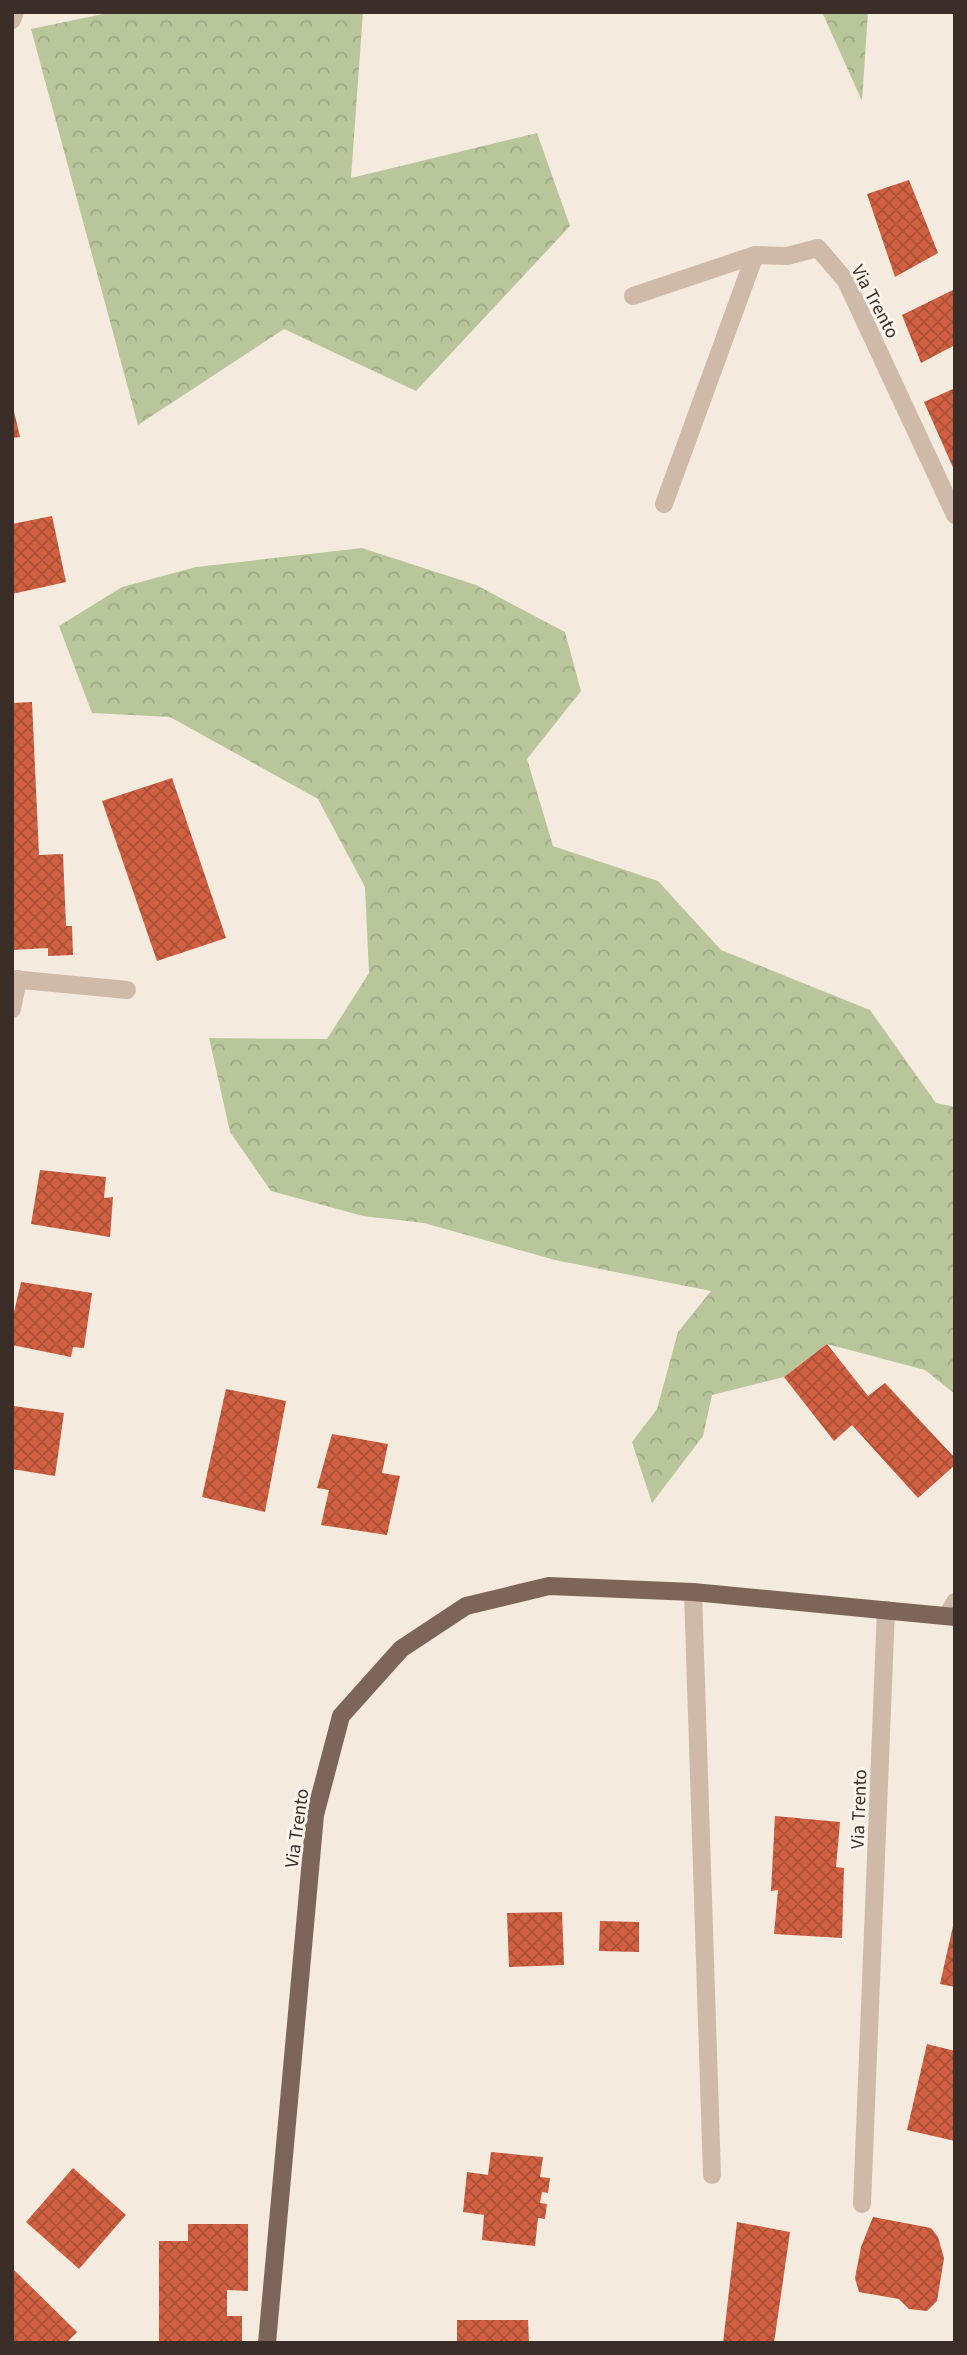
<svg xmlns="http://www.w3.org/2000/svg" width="967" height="2355" font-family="'Source Sans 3',sans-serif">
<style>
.forest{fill:url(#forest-crowns)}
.building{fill:url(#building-cross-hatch)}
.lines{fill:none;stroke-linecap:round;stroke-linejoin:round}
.minor{stroke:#cfb9a9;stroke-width:18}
.major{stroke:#7e6559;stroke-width:18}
.labels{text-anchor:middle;stroke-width:6;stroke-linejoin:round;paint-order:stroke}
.street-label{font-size:19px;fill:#3b2e29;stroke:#fcf4ec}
</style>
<defs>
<pattern id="forest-crowns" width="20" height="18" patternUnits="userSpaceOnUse" patternTransform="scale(1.75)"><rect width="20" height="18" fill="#b9c69c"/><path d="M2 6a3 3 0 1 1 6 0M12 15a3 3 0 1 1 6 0" fill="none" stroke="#a0aa86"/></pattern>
<pattern id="building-cross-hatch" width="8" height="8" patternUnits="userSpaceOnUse" patternTransform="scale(1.75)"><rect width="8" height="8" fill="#d06041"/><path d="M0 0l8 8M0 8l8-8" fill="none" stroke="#aa5036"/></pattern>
</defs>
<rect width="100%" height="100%" fill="#f5eade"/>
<g class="forest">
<polygon points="113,12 363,12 351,178 537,133 570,226 416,391 284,329 138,425 31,29"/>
<polygon points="822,12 868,12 862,101"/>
<polygon points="362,548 476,585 565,632 581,691 527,759 553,846 658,881 721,950 870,1010 936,1103 955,1107 955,1394 925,1370 827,1344 784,1377 712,1395 703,1436 652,1503 632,1442 657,1409 678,1332 711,1291 555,1260 424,1223 363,1216 271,1191 230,1132 209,1038 327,1039 369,973 365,887 318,799 170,717 92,713 59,626 122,587 196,567"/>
</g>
<g class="building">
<polygon points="909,180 938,253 895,277 867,194"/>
<polygon points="955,289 955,345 921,363 902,315"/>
<polygon points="955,388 955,472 924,402"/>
<polygon points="12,403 20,437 12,438"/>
<polygon points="52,516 66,582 12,594 12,524"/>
<polygon points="32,702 39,855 63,854 66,926 72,926 73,955 48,956 48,948 12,950 12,703"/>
<polygon points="172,778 226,938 157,961 102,801"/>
<polygon points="40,1170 106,1177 104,1198 113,1197 110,1237 31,1224"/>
<polygon points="21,1282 92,1293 84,1348 73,1347 71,1357 12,1345 12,1321"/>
<polygon points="827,1344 868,1396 885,1383 955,1458 955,1465 918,1498 852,1425 834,1441 784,1377"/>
<polygon points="226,1389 286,1401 265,1512 202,1497"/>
<polygon points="13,1406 64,1413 55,1476 12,1469"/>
<polygon points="332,1434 388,1444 382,1473 400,1476 387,1535 321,1525 329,1490 317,1488"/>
<polygon points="775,1816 840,1822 836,1867 844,1868 842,1938 774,1934 778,1890 771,1891"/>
<polygon points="562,1912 564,1965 509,1967 507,1913"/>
<polygon points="955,1917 955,1987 940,1984"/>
<polygon points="600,1921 639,1922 639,1952 599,1951"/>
<polygon points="927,2044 955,2051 955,2141 907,2130"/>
<polygon points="491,2152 543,2157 540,2177 550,2178 548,2193 542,2192 540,2203 547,2204 545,2219 538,2218 535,2246 482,2240 484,2215 463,2212 467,2172 488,2175"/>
<polygon points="73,2168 126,2215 79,2269 26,2222"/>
<polygon points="873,2217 931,2228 938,2237 944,2258 937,2301 927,2311 909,2309 899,2299 859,2292 855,2278 861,2247"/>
<polygon points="737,2222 790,2232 774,2343 723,2343"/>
<polygon points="188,2224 248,2224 248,2291 227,2290 227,2316 242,2316 242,2343 159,2343 159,2241 188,2241"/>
<polygon points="12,2268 77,2332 66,2343 12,2343"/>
<polygon points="457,2320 528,2320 529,2343 457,2343"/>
</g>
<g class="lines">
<g class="minor">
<polyline points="12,20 15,12"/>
<polyline points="633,296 755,255 787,256 818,248 846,281 955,515"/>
<polyline points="664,504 755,255"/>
<polyline points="12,979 127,990"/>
<polyline points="12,1009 18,979"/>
<polyline points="693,1592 712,2175"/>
<polyline points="947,1616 955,1602"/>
<polyline points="862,2204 886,1610"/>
</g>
<polyline class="major" points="267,2343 315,1815 341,1716 401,1649 466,1606 549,1586 693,1592 955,1617"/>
</g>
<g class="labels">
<g class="street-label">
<text transform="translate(876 301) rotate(62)" y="7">Via Trento</text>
<text transform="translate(858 1809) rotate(-88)" y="7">Via Trento</text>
<text transform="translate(296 1828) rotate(-82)" y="7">Via Trento</text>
</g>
</g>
<rect width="967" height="2355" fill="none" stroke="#3b2e29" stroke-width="28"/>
</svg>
